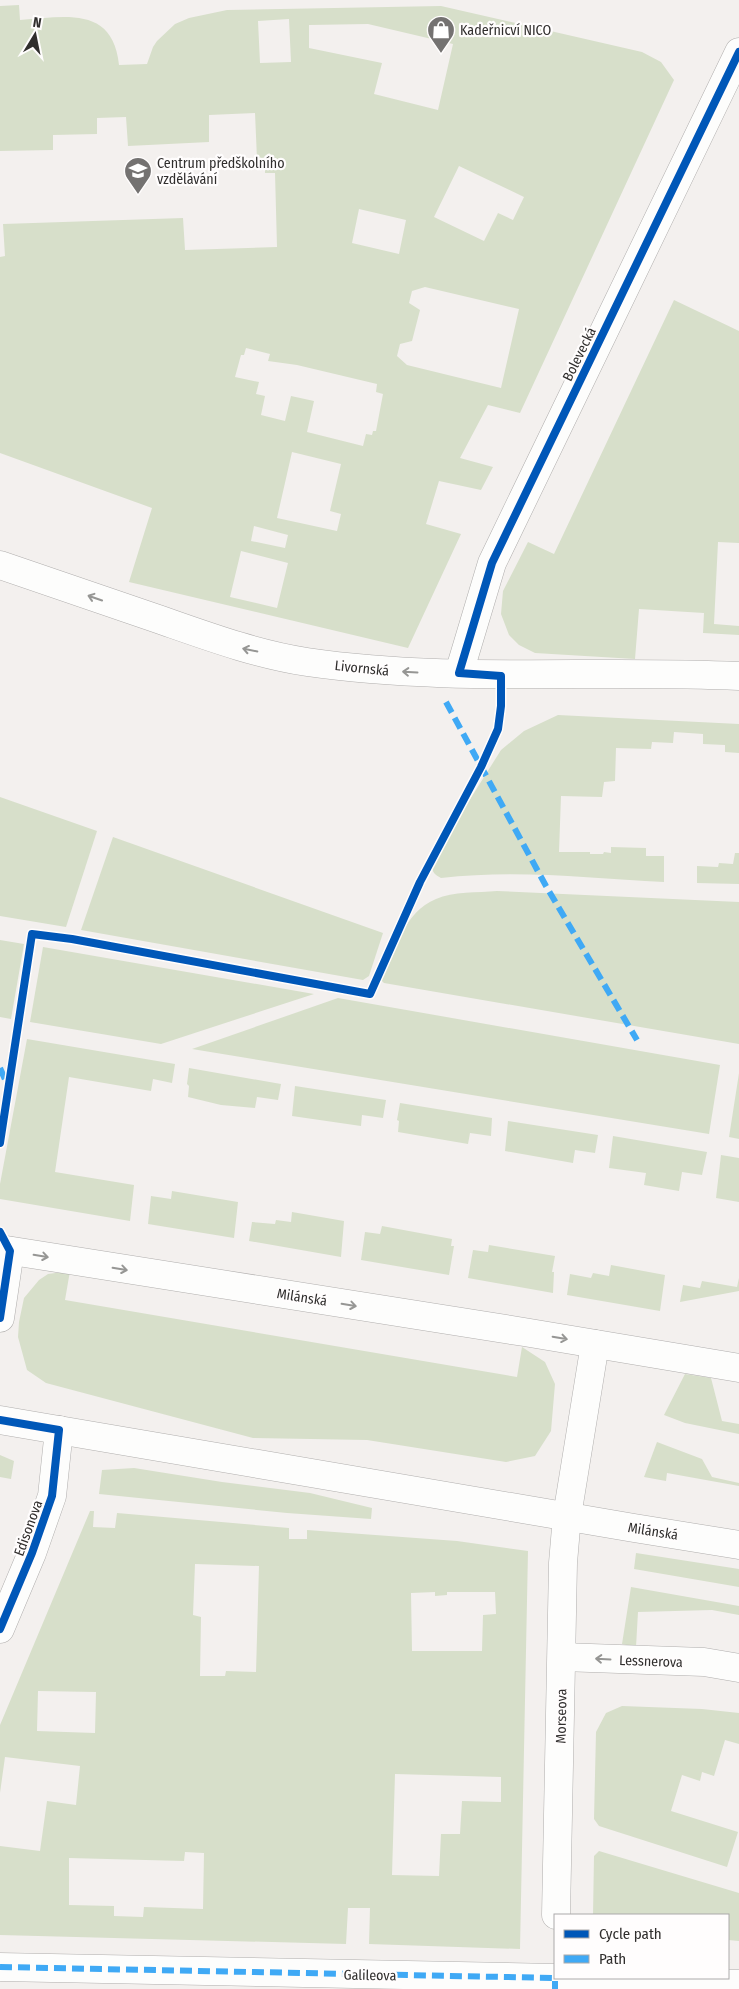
<svg xmlns="http://www.w3.org/2000/svg" width="739" height="1989" font-family="'Fira Sans Condensed',sans-serif">
<style>
.green{fill:#d7dfca;fill-rule:evenodd}
.lines{fill:none;stroke-linecap:round;stroke-linejoin:round}
.minor-casing{stroke:#b0aead;stroke-width:29}
.minor{stroke:#fdfdfc;stroke-width:28}
.quiet{stroke:#3fa9f5;stroke-width:6;stroke-dasharray:12 6;stroke-linecap:butt}
.cycleway-casing{stroke:#fffdfd;stroke-width:11}
.cycleway{stroke:#0057b8;stroke-width:8}
.oneway{stroke:#969694}
.labels{text-anchor:middle;stroke-width:4.5;stroke-linejoin:round;paint-order:stroke}
.poi-label{font-size:14px;fill:#302e2d;stroke:#fffdfd;text-anchor:start}
.street-label{font-size:14px;fill:#302e2d;stroke:#fffdfd}
</style>
<rect width="100%" height="100%" fill="#f3f0ee"/>
<g class="green">
<path d="M19,5L20,20C64,17 113,5 119,65L147,64L153,47L157,41L175,24L189,18L227,10L441,6L642,52L661,62L674,80L520,413L488,405L460,458L493,467L481,490L439,481L426,524L461,534L408,648L129,582L152,508L0,453V257L5,256L3,224L183,218L185,250L277,247L275,173H265V165H268V158L257,159L255,113L209,115V142L128,146L126,117L97,118V134L53,135V150L0,151V6ZM289,19L291,62L260,63L258,21ZM368,24L453,44L438,110L374,94L382,63L309,48V25ZM459,166L524,197L513,220L498,213L484,241L434,217ZM359,209L406,220L399,254L352,243ZM425,287L519,309L501,388L407,365L397,356L400,344L412,341L420,310L409,303L412,291ZM246,348L270,354L268,361L297,365L377,384L376,392L383,394L376,431H373L372,435L366,434L363,446L307,432L314,401L291,396L285,421L261,415L265,396L256,394L259,382L235,377L241,355H244ZM292,452L341,464L330,511L341,514L337,531L277,518ZM254,526L288,535L285,548L251,541ZM241,551L288,563L277,608L230,597Z"/>
<polygon points="674,300 739,331 739,543 718,542 714,624 739,626 739,635 703,633 704,613 639,609 635,659 535,653 519,645 509,635 501,614 503,591 528,542 554,554"/>
<path d="M558,715L739,724V753L725,752V745L703,744V734L674,732L673,743L652,742L651,749L616,748L615,781L604,782L602,797L561,796L559,852H590V854H603L604,852L611,853V847L646,848V856H664V882C590,878 514,869 441,878C435,875 432,872 432,866L447,836L501,750L524,731Z"/>
<polygon points="0,797 97,831 66,927 0,916"/>
<polygon points="113,837 383,933 369,976 363,980 81,930"/>
<polygon points="735,853 739,853 739,884 697,883 697,866 718,867 719,863 733,864"/>
<path d="M497,891L739,902V1044L384,983L381,980C394,951 404,912 436,899C453,891 478,893 497,891Z"/>
<polygon points="0,940 24,944 11,1019 0,1017"/>
<polygon points="43,947 314,994 161,1044 30,1022"/>
<polygon points="338,998 720,1065 709,1134 192,1049"/>
<polygon points="27,1039 175,1064 172,1083 153,1079 151,1091 69,1077 55,1172 134,1185 130,1221 0,1199 0,1184"/>
<polygon points="189,1068 281,1084 278,1100 257,1097 255,1108 221,1105 188,1097 189,1086 187,1084"/>
<polygon points="739,1073 739,1139 729,1137"/>
<polygon points="295,1086 386,1100 383,1118 362,1115 361,1126 292,1116"/>
<polygon points="400,1103 492,1118 491,1136 470,1133 468,1144 398,1132 399,1121 397,1120"/>
<polygon points="508,1121 598,1135 595,1153 575,1150 573,1163 505,1151"/>
<polygon points="613,1136 707,1152 702,1175 682,1172 679,1191 644,1185 646,1173 609,1168"/>
<polygon points="721,1155 739,1158 739,1202 716,1198"/>
<polygon points="172,1191 238,1202 234,1238 148,1224 151,1196 171,1199"/>
<polygon points="292,1212 344,1221 341,1257 249,1241 252,1222 275,1224 276,1220 291,1222"/>
<polygon points="382,1226 452,1239 451,1246 454,1246 449,1275 361,1260 365,1232 380,1234"/>
<polygon points="489,1245 555,1256 552,1272 554,1272 553,1293 468,1278 473,1250 488,1252"/>
<polygon points="611,1265 665,1275 660,1311 567,1295 570,1274 591,1278 593,1273 609,1276"/>
<polygon points="70,1271 65,1300 517,1377 522,1347 545,1362 555,1384 551,1431 535,1456 506,1462 367,1440 253,1438 46,1383 27,1370 18,1337 19,1322 24,1298 39,1280 48,1274"/>
<polygon points="739,1278 739,1291 680,1302 683,1285 700,1288 702,1281 737,1287"/>
<polygon points="685,1374 711,1378 722,1421 739,1424 739,1434 685,1423 664,1415"/>
<polygon points="657,1442 702,1459 712,1477 739,1483 739,1486 667,1473 666,1481 644,1477"/>
<polygon points="0,1455 14,1461 11,1479 0,1477"/>
<polygon points="134,1468 222,1482 310,1493 372,1508 371,1519 287,1513 99,1494 102,1470"/>
<path d="M90,1511H94L93,1527L115,1528L117,1513L289,1528V1539H307V1530L457,1541L528,1551L520,1949L369,1944L370,1908H348L346,1944L0,1935V1846L40,1851L47,1801L76,1805L80,1766L5,1757L0,1793V1725ZM195,1564L259,1566L256,1672L226,1671L225,1676H200L201,1617L193,1615ZM435,1592V1596L447,1595V1592H495L496,1614L483,1615L482,1651H412L411,1593ZM38,1691L96,1692L95,1733L37,1731ZM395,1774L501,1777V1802L462,1801L460,1834H441L439,1876L392,1875ZM185,1852L204,1853L203,1909L144,1907L143,1917L114,1916V1906L69,1905V1858L184,1861Z"/>
<polygon points="636,1553 739,1569 739,1587 634,1569"/>
<polygon points="631,1587 739,1606 739,1615 712,1610 638,1612 636,1647 622,1644"/>
<polygon points="622,1706 702,1709 739,1713 739,1744 725,1740 714,1776 702,1772 700,1781 682,1775 671,1811 738,1832 727,1867 599,1826 594,1819 596,1732 606,1713"/>
<polygon points="599,1851 739,1893 739,1941 728,1940 728,1915 593,1915 594,1856"/>
</g>
<g class="lines">
<defs>
<g id="minor">
<path d="M0,565C52,583 105,601 158,619C207,636 255,654 307,662C451,683 595,669 739,676"/>
<polyline points="459,673 492,563 739,52"/>
<polyline points="0,1249 524,1332 739,1368"/>
<polyline points="0,1318 10,1251"/>
<polyline points="0,1420 634,1528 739,1545"/>
<polyline points="0,1629 32,1553 52,1496 59,1430"/>
<polyline points="562,1657 704,1662 739,1668"/>
<polyline points="556,1915 563,1563 567,1516 595,1344"/>
<polyline points="0,1967 555,1978 739,1984"/>
</g>
</defs>
<use href="#minor" class="minor-casing"/>
<use href="#minor" class="minor"/>
<g class="quiet">
<polyline points="446,702 546,886 637,1040"/>
<polyline points="0,1068 7,1084"/>
<polyline points="0,1967 555,1978 555,1989"/>
</g>
<defs>
<g id="cycleway">
<polyline points="0,1143 32,934 72,939 370,994 420,882 481,767 498,729 501,706 501,676 459,673 492,563 739,52"/>
<polyline points="0,1232 10,1251 0,1318"/>
<polyline points="0,1420 59,1430 52,1496 32,1553 0,1629"/>
</g>
</defs>
<use href="#cycleway" class="cycleway-casing"/>
<use href="#cycleway" class="cycleway"/>
</g>
<defs><path id="oneway-shaft" d="M-6 0H5M1.5-3L5.5 0L1.5 3" fill="none" stroke-width="1.6" stroke-linecap="round" stroke-linejoin="round" transform="scale(1.25)"/></defs>
<g class="oneway">
<use href="#oneway-shaft" transform="translate(95 598) rotate(-161)"/>
<use href="#oneway-shaft" transform="translate(250 650) rotate(-168)"/>
<use href="#oneway-shaft" transform="translate(410 672) rotate(-177)"/>
<use href="#oneway-shaft" transform="translate(41 1256) rotate(9)"/>
<use href="#oneway-shaft" transform="translate(120 1269) rotate(9)"/>
<use href="#oneway-shaft" transform="translate(349 1305) rotate(9)"/>
<use href="#oneway-shaft" transform="translate(560 1338) rotate(10)"/>
<use href="#oneway-shaft" transform="translate(603 1659) rotate(-177)"/>
</g>
<defs>
<symbol id="shop-pin" viewBox="-11 -11 22 30"><path d="M0 17L-7.5 6A9.5 9.5 0 1 1 7.5 6Z" fill="#747271" stroke="#fffdfd"/><path d="M-5-2.5h2.3a2.7 3.5 0 0 1 5.4 0H5L5.5 6h-11ZM-1.5-2.5h3a1.5 2.3 0 0 0-3 0Z" fill="#fff"/></symbol>
<symbol id="school-pin" viewBox="-11 -11 22 30"><path d="M0 17L-7.5 6A9.5 9.5 0 1 1 7.5 6Z" fill="#747271" stroke="#fffdfd"/><path d="M0-5L7-2L0 1L-7-2ZM-4 1L0 2.5L4 1V4Q0 6-4 4Z" fill="#fff"/></symbol>
</defs>
<g fill-rule="evenodd">
<use href="#shop-pin" x="425" y="14" width="32" height="43"/>
<use href="#school-pin" x="122" y="155" width="32" height="43"/>
</g>
<g class="labels">
<g class="poi-label">
<text x="460" y="35">Kadeřnicví NICO</text>
<text x="157" y="168">Centrum předškolního<tspan x="157" dy="16">vzdělávání</tspan></text>
</g>
<g class="street-label">
<text transform="translate(579 354) rotate(-64)" y="5">Bolevecká</text>
<text transform="translate(362 668) rotate(6)" y="5">Livornská</text>
<text transform="translate(302 1297) rotate(9)" y="5">Milánská</text>
<text transform="translate(28 1528) rotate(-70)" y="5">Edisonova</text>
<text transform="translate(653 1531) rotate(9)" y="5">Milánská</text>
<text transform="translate(651 1661) rotate(2)" y="5">Lessnerova</text>
<text transform="translate(561 1716) rotate(-89)" y="5">Morseova</text>
<text transform="translate(370 1975) rotate(1)" y="5">Galileova</text>
</g>
</g>
<rect x="554" y="1914" width="175" height="65" fill="#fffdfd" stroke="#acaaaa"/>
<rect x="564" y="1930" width="25" height="8" fill="#0057b8" stroke="#acaaaa"/>
<text x="599" y="1939" font-size="15" fill="#302e2d">Cycle path</text>
<rect x="564" y="1955" width="25" height="8" fill="#3fa9f5" stroke="#acaaaa"/>
<text x="599" y="1964" font-size="15" fill="#302e2d">Path</text>
<g transform="translate(35 35) rotate(10)" stroke="#fffdfd" stroke-width="4" paint-order="stroke">
<path d="M0-4L9 19L0 12L-9 19Z" fill="#302e2d"/>
<text y="-8" font-size="14" font-weight="bold" text-anchor="middle" fill="#302e2d">N</text>
</g>
</svg>
